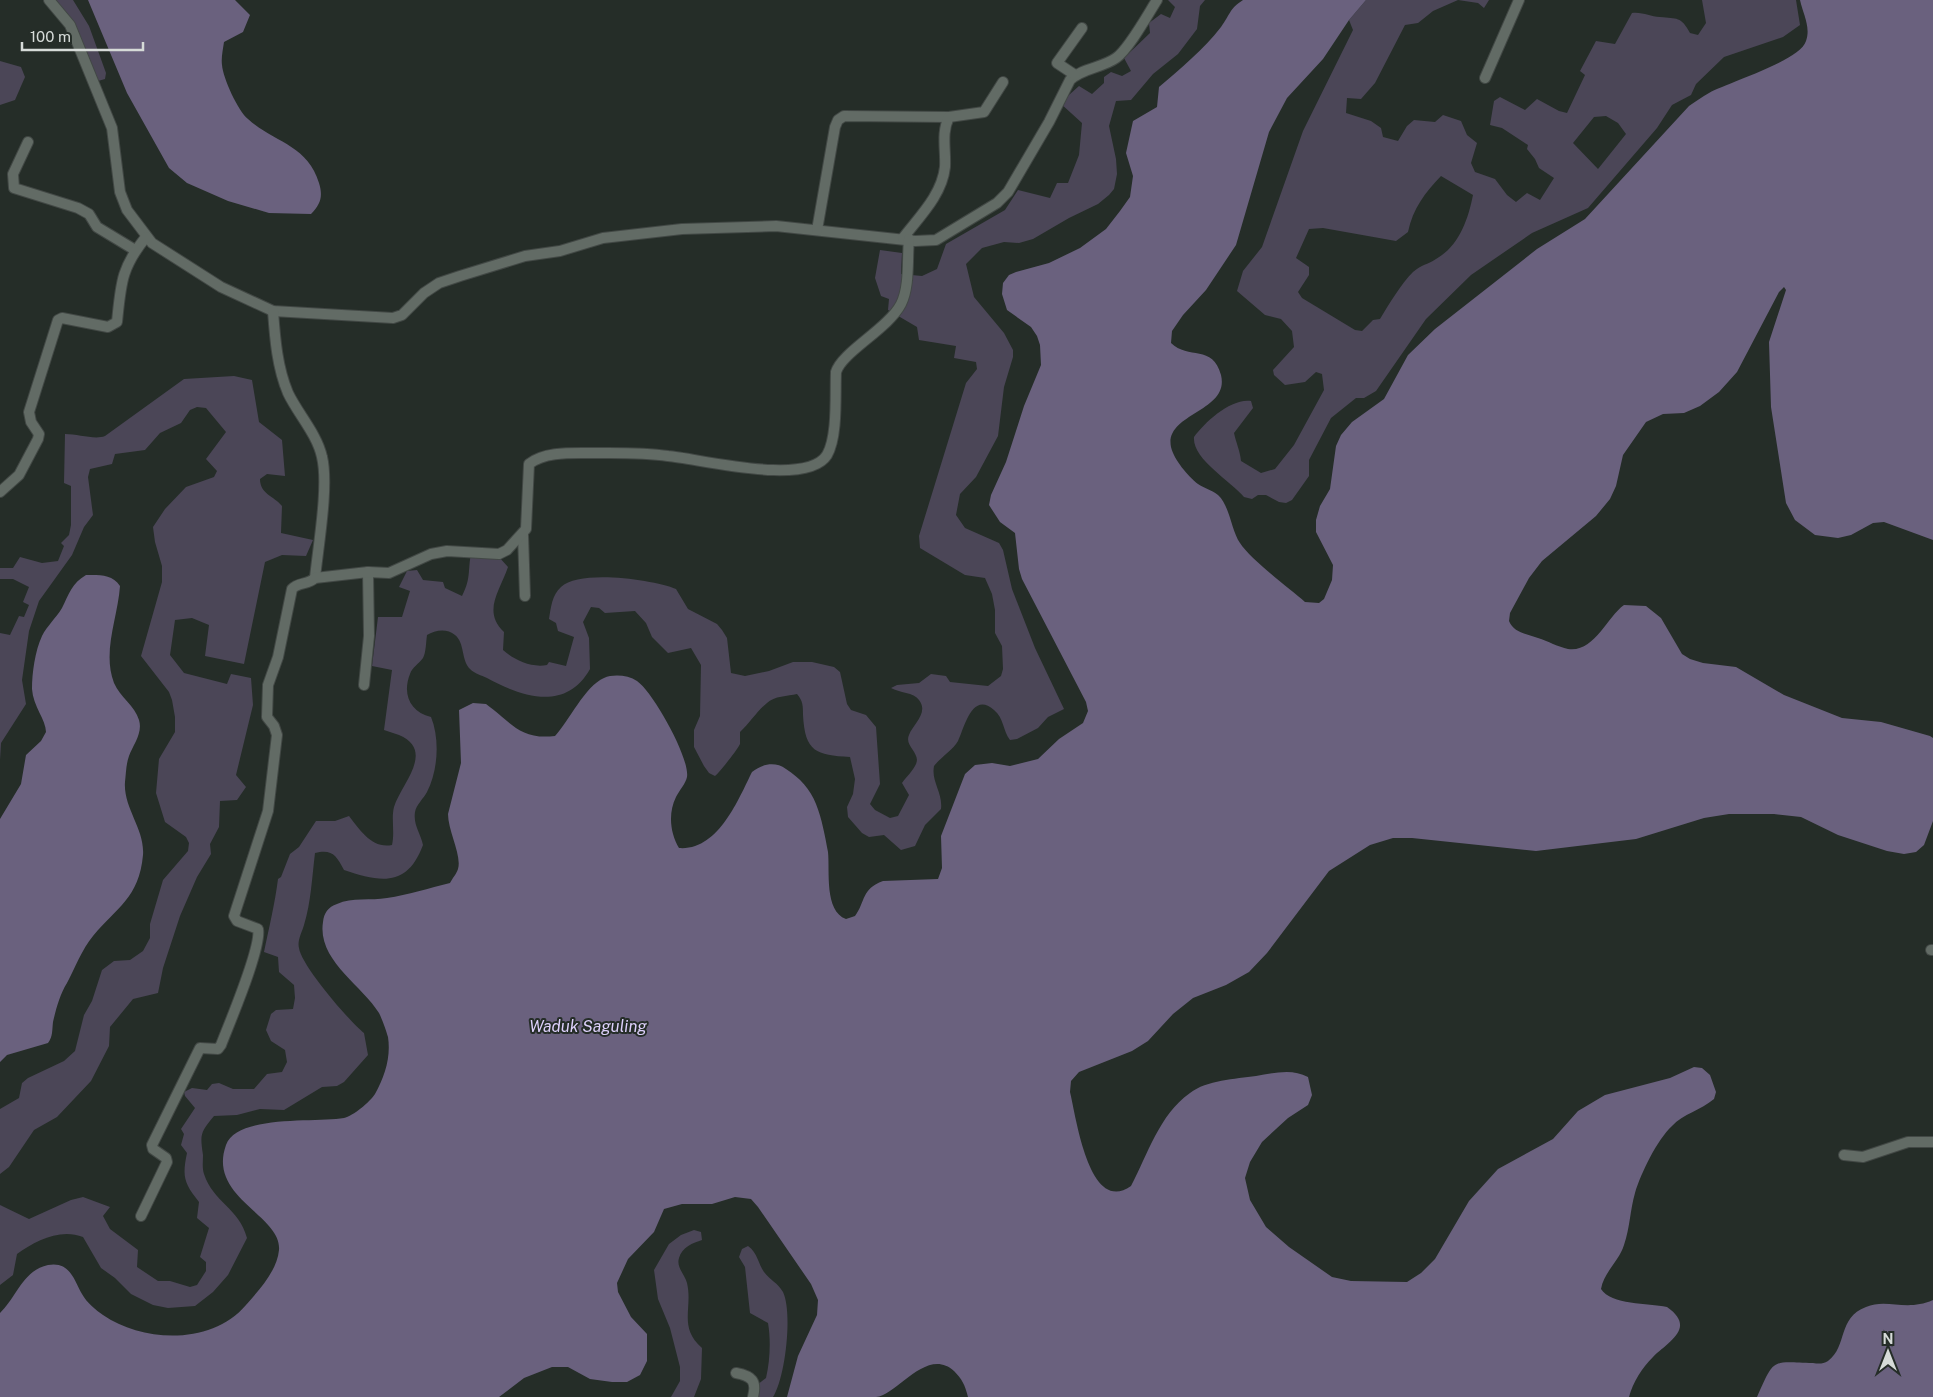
<svg xmlns="http://www.w3.org/2000/svg" width="1933" height="1397" font-family="'Public Sans',sans-serif">
<style>
.green{fill:#4b4657;fill-rule:evenodd}
.water{fill:#6a617e}
.lines{fill:none;stroke-linecap:round;stroke-linejoin:round}
.street-casing{stroke:#424845;stroke-width:12}
.street{stroke:#626b65;stroke-width:10}
.labels{text-anchor:middle;stroke-width:4;stroke-linejoin:round;paint-order:stroke}
.water-label{font-size:16px;font-style:italic;fill:#ddd0fb;stroke:#252d28}
</style>
<rect width="100%" height="100%" fill="#252d28"/>
<g class="green">
<polygon points="56,0 73,0 89,26 106,73 105,79 98,81 74,25"/>
<path d="M1168,0H1205L1200,6L1197,29L1178,54L1153,74L1131,100L1116,101L1109,126L1116,159L1117,174L1114,189L1109,195L1098,204L1069,218L1033,239L1019,243L1004,242L982,248L966,264L974,297L1004,333L1013,350V357L1004,387L998,436L976,477L960,494L956,515L965,528L999,543L1003,550L1012,589L1035,648L1064,709L1048,717L1038,728L1017,739L1010,740C1003,731 1004,718 994,710C972,690 964,729 958,741C953,750 941,757 934,766C931,782 943,792 941,809L925,825L915,846L901,850L884,835L869,837L862,833L848,817L847,807L853,794L855,779L850,757C816,755 805,752 803,715C803,706 803,701 797,694C788,696 774,696 767,703C757,711 750,723 740,732C740,736 740,740 740,744C738,749 719,773 715,776L709,773L704,766L694,747V730L700,716L701,665L691,648L668,653L652,637L646,623L635,611L605,613L599,608L591,607L583,622L589,638L590,669C566,712 522,697 487,678C481,675 475,674 470,669C461,660 465,643 455,635C447,628 435,630 427,635C426,642 426,653 423,658C419,664 412,667 410,674C402,694 410,712 431,717C440,739 438,771 427,792C424,798 416,805 415,812C413,825 421,834 423,845C407,888 380,882 344,870C336,855 332,849 315,853C312,877 311,902 304,925C302,932 297,941 299,948C301,965 349,1021 364,1033L368,1055L344,1082L337,1086L322,1087L284,1110L260,1109L237,1115L214,1116C200,1133 200,1134 203,1155C203,1161 202,1168 204,1174C213,1202 239,1208 247,1238L228,1275L213,1292L195,1306L168,1308L153,1305L131,1294L115,1278L101,1268L83,1237C60,1228 35,1241 17,1254L13,1275L0,1285V1205L29,1219L71,1200L83,1197L110,1207L103,1216L110,1229L138,1250L137,1267L158,1281H170L190,1287L197,1285L206,1271V1262L200,1257L209,1228L197,1218L199,1202C184,1183 182,1177 187,1153L181,1145L184,1134L181,1129L195,1108L185,1096L184,1092L192,1088L207,1090L212,1084L219,1083L233,1089H254L267,1074L282,1072L287,1062L285,1050L271,1041L266,1030L271,1014L276,1010L293,1009L295,998L294,985L279,972L278,957L264,952C269,928 275,903 278,879L281,877L290,854L299,847L316,821H335L349,816C360,830 372,849 392,845C395,832 391,819 394,807C401,784 436,751 399,735C394,733 389,732 384,730L392,670L372,666L378,617H402L410,591L399,587L407,571L417,570L423,580L443,582L445,588L462,596C472,577 467,569 472,549L499,557L508,567C500,591 482,611 504,632L503,650C514,660 531,668 547,665L549,662L566,666L574,637L558,631L556,623L549,619C551,607 552,595 561,587C580,569 654,580 676,589L688,609L717,624L722,630L727,638L731,673L745,676L769,671L793,662H812L834,667L840,672L847,704L851,710L866,715L876,727L880,784L870,804L875,810L890,818L898,816L909,795L902,783C906,777 913,771 916,764C921,753 904,746 909,735C913,724 929,713 919,700C914,692 899,693 891,688L897,685L919,683L931,674L946,676L950,682L988,686L1001,676L1003,669L1002,646L995,633V610L992,594L985,578L965,575L920,548L919,536L966,383L977,369L976,362L954,358L956,346L919,340L917,327L888,310L889,299L881,296L875,278L880,250L902,253L901,274L922,276L937,269L946,244L1005,210L1018,190L1050,198L1057,183H1068L1079,155L1082,123L1060,103L1079,86L1092,94L1104,83V77L1111,72L1122,76L1131,71L1124,58L1150,33L1149,23L1161,14L1170,18L1175,7Z"/>
<path d="M1366,0H1489L1484,8L1478,3L1458,0L1433,11L1418,23L1405,25L1375,83L1361,99L1347,98L1346,113L1371,121L1381,128L1383,137L1398,141L1407,126L1414,120L1435,122L1443,115L1461,121L1467,135L1477,143L1471,163L1475,172L1495,179L1507,195L1516,202L1527,193L1540,200L1554,178L1539,168L1535,159L1527,149L1528,145L1502,128L1490,125L1494,101L1500,97L1525,110L1537,99L1559,111L1567,113L1585,75L1580,71L1596,41L1615,44L1632,13C1644,12 1650,17 1660,17C1677,19 1681,16 1690,33L1698,35L1706,23L1702,0H1796L1800,25L1783,37L1724,57L1696,84L1691,95L1672,105L1657,128L1588,208L1532,233L1471,275L1426,319L1376,391L1364,398H1356L1331,418L1309,460V476L1292,500L1286,503L1279,502L1266,495H1258L1252,499L1244,497C1231,481 1192,459 1194,437C1205,422 1231,398 1251,401L1253,408L1234,433C1236,443 1240,450 1241,461L1261,473L1275,469L1294,445L1324,390L1322,374L1316,372L1305,382L1285,385L1274,375L1273,370L1294,347L1292,331L1281,319L1265,315L1237,291L1243,271L1262,247L1303,131L1353,30L1349,20ZM1606,116L1618,123L1626,134L1598,169L1573,143L1594,117ZM1441,176L1473,195C1468,220 1459,246 1436,259C1427,265 1422,264 1413,272C1401,284 1389,304 1380,319L1373,320L1362,331L1355,330L1302,298L1298,292L1309,275V267L1296,258L1309,229L1323,228L1396,241L1408,232C1413,208 1425,193 1441,176Z"/>
<polygon points="0,61 21,67 25,77 15,100 0,105"/>
<path d="M234,376L252,380L259,422L282,440L285,476L267,474L260,479C260,494 274,496 282,506L281,533L313,540L306,556L282,555L265,562L244,664L205,656L209,625L192,618L175,620L170,655L184,673L227,684L231,674L251,678L253,705L236,775L246,787L237,800L220,801L219,827L210,844L211,854L197,877L180,916L163,968L158,993L133,999L110,1027L109,1046L91,1081L57,1117L34,1130L9,1167L0,1174V1109L19,1098L22,1083L28,1078L64,1061L75,1051L84,1015L92,1001L102,970L114,961L130,960L143,951L150,938V924L163,880L188,851L189,843L186,837L165,822L156,793L159,759L175,732V717L172,700L169,692L141,656L162,582V566L155,542L153,527L165,509L186,487L214,477L217,471L206,459L226,432L206,408L197,407L190,410L181,423L160,433L145,450L115,454L112,464L90,469L88,477L93,515L84,527L72,555L39,601L29,631L22,680L26,704L1,743L0,760V633L10,635L19,616L24,617L29,605L23,602L29,587L13,579H0V568H13L20,557L42,563L58,561L64,546L61,543L69,535L71,525V486L64,483L65,434C78,434 95,440 105,436L184,379Z"/>
<path d="M694,1230L701,1232L702,1240C693,1243 682,1247 679,1258C676,1267 685,1275 687,1283C693,1308 678,1327 702,1348L701,1379L694,1397H671L680,1381V1367L670,1328L658,1299L654,1270L669,1244L681,1235Z"/>
<path d="M748,1246C758,1253 758,1264 764,1272C770,1280 778,1283 783,1292C793,1313 785,1379 773,1397H748V1392L766,1378C770,1361 771,1340 768,1323L750,1313L745,1267L739,1257L742,1249Z"/>
</g>
<g class="water">
<path d="M88,0H235L250,15L243,32L224,42C223,49 221,58 222,65C223,78 238,111 248,119C274,143 307,144 319,183C323,196 321,204 311,214L269,213L228,201L187,183L169,168L127,93Z"/>
<path d="M1243,0H1366L1349,20L1323,59L1287,98L1269,132L1236,245L1206,290L1183,315L1172,331L1171,343C1188,360 1213,344 1221,375C1230,412 1164,413 1171,447C1174,460 1188,476 1198,484C1204,488 1212,490 1218,495C1230,506 1231,530 1240,543C1251,560 1289,588 1305,602L1319,603L1324,599L1332,580L1333,565L1316,532V520L1320,506L1330,489L1336,446L1341,435L1352,422L1384,399L1408,355L1435,329L1537,249L1585,219L1689,106C1696,101 1702,97 1709,93C1729,82 1800,61 1806,41C1811,27 1803,14 1800,0H1933V540L1884,522L1873,523L1851,535L1838,538L1815,535L1795,520L1786,503L1771,407L1769,342L1786,290L1784,287L1779,292L1737,372L1719,392L1700,406L1684,413L1663,414L1646,422L1623,455L1616,486L1610,499L1596,516L1542,561L1529,578L1510,613L1509,621C1514,633 1527,634 1538,638C1548,641 1558,647 1568,649C1594,653 1607,617 1624,605L1646,606L1661,618L1682,654L1690,659L1703,663L1736,667L1784,695L1842,718L1881,722L1930,736L1933,738V821L1924,845L1916,852L1904,854L1887,851L1838,835L1801,817L1774,814H1729L1704,818L1636,839L1536,851L1412,838H1393L1370,845L1329,871L1267,953L1249,972L1226,985L1193,998L1173,1014L1148,1041L1132,1051L1079,1072L1071,1081L1070,1092C1076,1116 1089,1216 1131,1186C1148,1154 1159,1115 1190,1093C1207,1080 1235,1079 1256,1076C1274,1073 1292,1068 1308,1077L1312,1095L1308,1105L1288,1118L1262,1142L1250,1162L1245,1178L1250,1200L1266,1227L1289,1247L1332,1277L1351,1281L1407,1282L1421,1273L1435,1259L1469,1201L1498,1169L1553,1139L1578,1111L1605,1095L1670,1078L1694,1067L1702,1068L1710,1075L1716,1092L1714,1099C1701,1110 1683,1114 1672,1126C1657,1140 1641,1173 1635,1193C1630,1210 1630,1228 1624,1245C1619,1261 1604,1272 1601,1289C1611,1305 1648,1303 1667,1307C1697,1328 1668,1342 1653,1357C1642,1368 1633,1382 1629,1397H968C965,1385 962,1379 954,1371C927,1346 897,1395 876,1397C847,1397 816,1397 787,1397L798,1356L817,1315L818,1300L811,1284L758,1207L751,1199L735,1197L712,1204H682L664,1209L654,1232L628,1259L617,1283L618,1292L631,1317L647,1334V1361L640,1375L627,1382H612L590,1379L568,1367H552L524,1378L499,1397H0V1313C16,1298 23,1270 48,1265C70,1261 74,1280 82,1294C87,1303 96,1310 103,1315C144,1343 212,1345 246,1305C259,1290 277,1271 279,1250C282,1215 207,1198 226,1145C237,1114 317,1123 344,1118C353,1116 370,1102 375,1094C385,1076 391,1057 388,1037C386,1030 382,1019 379,1013C362,985 317,960 323,922C324,913 328,907 337,904C352,897 371,901 387,898C408,895 429,888 450,883C452,879 457,873 458,869C462,855 448,831 448,814L461,763L459,710L473,703L486,704C512,723 520,740 555,736C569,721 585,686 604,678C613,674 628,675 637,681C653,692 690,758 687,777C686,783 679,791 676,797C668,813 670,833 679,848C718,851 738,800 752,772C762,764 775,761 786,769C800,778 810,789 816,804C822,819 825,836 828,852C830,871 824,911 846,919L855,916C866,901 861,889 883,881L938,879L942,868L941,836L965,774L975,765L992,763L1010,766L1038,759L1059,739L1083,723L1088,711L1086,702L1022,579L1019,569L1015,533L1000,522L989,505L991,495L1006,462L1024,406L1041,365L1040,345L1037,336L1031,327L1007,310L1002,294L1003,283L1009,275L1016,272L1049,263L1080,248L1106,229L1120,211L1130,197L1133,176L1126,153L1133,121L1157,107L1159,87C1180,69 1204,49 1221,27C1230,15 1229,9 1243,0Z"/>
<path d="M86,575C100,575 112,574 120,586C118,617 102,652 114,683C120,697 135,706 139,720C143,733 133,745 129,756C126,764 126,774 125,782C123,808 145,829 143,855C139,898 117,907 93,936C82,949 75,968 67,983C60,994 56,1009 53,1022C52,1030 53,1036 48,1043L7,1055L0,1062V819L21,784L26,755L41,741L46,732C46,720 33,706 32,689C32,673 35,651 42,636C47,626 56,618 62,608C69,594 72,583 86,575Z"/>
<path d="M1933,1300V1397H1757C1775,1357 1771,1362 1813,1363C1819,1364 1823,1364 1828,1361C1848,1346 1837,1318 1866,1307C1887,1298 1906,1312 1933,1300Z"/>
</g>
<g class="lines">
<defs>
<g id="street">
<path d="M49,0L70,25L112,128L120,192L127,210L152,243L221,287L273,311L393,318L402,315L424,293L439,283L460,276L525,256L560,251L603,238L682,229L776,226L915,241L936,240L997,203L1008,192L1049,122L1070,80C1082,68 1102,68 1116,58C1129,49 1148,14 1157,0"/>
<polyline points="1075,75 1057,63 1082,28"/>
<polyline points="1485,78 1519,0"/>
<polyline points="28,142 13,174 14,188 78,208 89,214 97,227 135,250"/>
<polyline points="817,230 835,127 838,120 844,116 949,117"/>
<path d="M903,238C919,217 942,195 945,167C946,150 941,133 949,117L984,112L1003,82"/>
<path d="M273,311C275,338 277,367 288,393C298,414 317,434 322,457C329,486 318,547 315,578"/>
<path d="M0,492L19,475L38,439L39,434L31,422L29,412L58,320L62,318L108,327L117,322C121,283 121,268 146,237"/>
<polyline points="523,534 525,596"/>
<polyline points="364,685 369,636 368,572"/>
<polyline points="1931,950 1933,950"/>
<polyline points="1844,1155 1863,1157 1908,1142 1933,1142"/>
<path d="M141,1216L167,1162L166,1158L153,1149L152,1145L200,1048L218,1049L221,1045C229,1024 262,947 258,929L237,921L234,916L268,811L277,735L274,726L267,717L268,685L278,657L292,589C298,582 308,585 315,578L368,572L389,573L431,554L447,551L499,554L507,550L526,529L529,464C544,452 569,453 588,453C614,453 642,452 668,456C701,459 807,487 827,455C838,436 835,395 836,372C842,352 888,329 901,304C910,286 907,259 909,239"/>
<path d="M736,1373C752,1376 757,1381 753,1397"/>
</g>
</defs>
<use href="#street" class="street-casing"/>
<use href="#street" class="street"/>
</g>
<g class="labels">
<g class="water-label">
<text x="588" y="1032">Waduk Saguling</text>
</g>
</g>
<g transform="translate(1888 1352)" stroke="#252d28" stroke-width="4" paint-order="stroke">
<path d="M0-4L9 19L0 12L-9 19Z" fill="#d6dbd8"/>
<text y="-8" font-size="14" font-weight="bold" text-anchor="middle" fill="#d6dbd8">N</text>
</g>
<path d="M22 42v8h121v-8" fill="none" stroke="#d6dbd8" stroke-width="2.5"/>
<text x="30" y="42" font-size="15" fill="#d6dbd8" stroke="#252d28" stroke-width="4" paint-order="stroke">100 m</text>
</svg>
